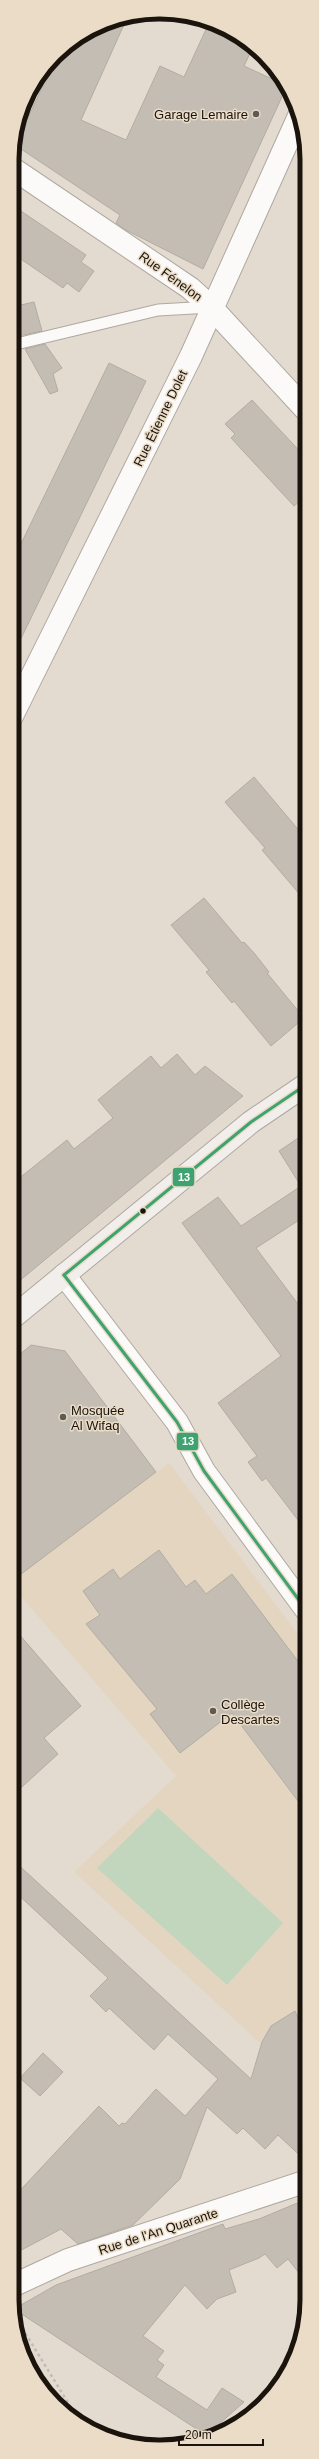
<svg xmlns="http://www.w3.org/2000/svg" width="319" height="2459" font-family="Arial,sans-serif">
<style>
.built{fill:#e4d5c1}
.green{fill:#c2d6be}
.building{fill:#c4bdb4;stroke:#b2aca3}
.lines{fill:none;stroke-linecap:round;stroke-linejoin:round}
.lane-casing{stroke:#afa8a0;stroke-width:13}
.street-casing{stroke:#afa8a0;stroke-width:24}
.secondary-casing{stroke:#afa8a0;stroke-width:24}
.path{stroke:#c0bdb9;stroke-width:2.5;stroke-dasharray:3 3;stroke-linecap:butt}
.lane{stroke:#fbfaf8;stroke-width:11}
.street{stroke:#fbfaf8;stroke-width:22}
.secondary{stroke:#f2eeeb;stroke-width:22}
.bus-1-casing{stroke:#ebdcc7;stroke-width:6}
.bus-1{stroke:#3ea370;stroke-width:3}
.poi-dot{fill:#605a51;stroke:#ebdcc7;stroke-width:1.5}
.bus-dot{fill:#1a140d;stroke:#ebdcc7;stroke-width:1.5}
.labels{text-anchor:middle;stroke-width:3;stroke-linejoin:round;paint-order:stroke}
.poi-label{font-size:13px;fill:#1a140d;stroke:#ebdcc7;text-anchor:start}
.street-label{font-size:13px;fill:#1a140d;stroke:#ebdcc7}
.rim{fill:none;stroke:#1a140d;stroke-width:5}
.line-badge{stroke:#ebdcc7;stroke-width:1.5}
.badge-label{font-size:11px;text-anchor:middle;font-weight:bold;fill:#fff}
</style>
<rect width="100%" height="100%" fill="#e3dbcf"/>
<polygon class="built" points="169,1463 307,1646 307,2038 273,2055 74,1872 176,1776 12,1586 12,1581"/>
<polygon class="green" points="158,1808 283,1923 227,1985 97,1868"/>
<g class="building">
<polygon points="127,18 81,120 126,140 160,66 184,77 209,23 225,27 253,47 244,66 283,84 286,88 203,269 126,230 116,223 120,215 15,145 57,56 62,48 112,20"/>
<polygon points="12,205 86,255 81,262 94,271 79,292 67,283 63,288 12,253"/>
<polygon points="34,302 42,331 18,336 12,325 12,307"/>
<polygon points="45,344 62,368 53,374 58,391 50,394 25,349"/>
<polygon points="109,363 146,381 12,657 12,573 19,558 15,556"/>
<polygon points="252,400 307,459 307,495 294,506 231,438 235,434 225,424"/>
<polygon points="254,777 307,840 307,903 262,850 265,848 225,802"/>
<polygon points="204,898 242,943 244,942 255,954 269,972 267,973 304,1018 271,1046 234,1001 232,1003 206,972 209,970 171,925"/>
<polygon points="177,1054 195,1075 205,1066 243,1096 12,1287 12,1184 67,1140 74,1149 113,1118 98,1100 151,1056 161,1068"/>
<polygon points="307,1132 307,1215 256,1248 307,1316 307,1532 266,1478 262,1481 248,1462 257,1456 218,1403 281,1356 182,1223 218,1197 241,1226 301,1186 279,1151"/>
<polygon points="31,1345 65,1351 156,1472 12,1581 12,1361"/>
<polygon points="159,1550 186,1587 195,1580 206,1594 232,1574 307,1673 307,1813 232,1713 180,1753 150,1714 157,1709 86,1624 100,1615 83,1591 113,1569 120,1579"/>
<polygon points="12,1626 81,1706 44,1738 58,1754 12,1796"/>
<polygon points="12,1859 251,2079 262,2042 271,2026 295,2011 298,2018 307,2011 307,2162 278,2135 265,2149 243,2128 237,2134 207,2107 180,2179 133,2225 78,2244 61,2229 12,2255 12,2199 99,2106 119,2126 122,2123 125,2124 156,2089 185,2116 218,2079 168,2034 154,2050 109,2008 106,2012 90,1996 108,1978 12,1889"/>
<polygon points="43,2053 63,2072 40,2096 20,2078"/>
<polygon points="307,2199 307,2283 288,2259 277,2268 265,2254 259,2258 229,2270 236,2292 217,2299 207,2309 185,2285 143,2336 164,2351 157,2360 164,2365 156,2377 207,2410 222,2388 244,2402 218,2425 220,2431 209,2438 206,2436 202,2440 186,2442 195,2428 14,2309 56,2285 223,2224 225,2229 259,2219"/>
</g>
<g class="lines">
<defs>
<polyline id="lane" points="12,345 158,310 211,307"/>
<g id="street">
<polyline points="12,168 190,288 211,307 307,411"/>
<polyline points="12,716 191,356 299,116"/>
<polyline points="64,1275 177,1422 204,1471 307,1611"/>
<polyline points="12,2286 68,2260 307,2181"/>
</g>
<polyline id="secondary" points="12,1318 251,1122 307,1084"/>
</defs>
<use href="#lane" class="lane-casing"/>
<use href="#street" class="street-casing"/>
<use href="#secondary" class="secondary-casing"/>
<polyline class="path" points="16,2318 78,2419"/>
<use href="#lane" class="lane"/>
<use href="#street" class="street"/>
<use href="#secondary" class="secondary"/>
<defs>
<g id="bus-1">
<polyline points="64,1275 177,1422 204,1471 307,1611"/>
<polyline points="64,1275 251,1122 307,1084"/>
</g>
</defs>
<use href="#bus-1" class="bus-1-casing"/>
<use href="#bus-1" class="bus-1"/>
</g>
<g class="poi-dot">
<circle cx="256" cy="114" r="4"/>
<circle cx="63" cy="1417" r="4"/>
<circle cx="213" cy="1711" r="4"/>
</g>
<circle class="bus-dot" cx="143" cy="1211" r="3.5"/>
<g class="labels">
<g class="poi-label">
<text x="248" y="119" text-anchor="end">Garage Lemaire</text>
<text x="71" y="1415">Mosquée<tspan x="71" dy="15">Al Wifaq</tspan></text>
<text x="221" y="1709">Collège<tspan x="221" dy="15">Descartes</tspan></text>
</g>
<g class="street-label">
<text transform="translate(171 276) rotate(36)" y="5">Rue Fénelon</text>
<text transform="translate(160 418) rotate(-64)" y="5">Rue Étienne Dolet</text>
<text transform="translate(158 2231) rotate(-18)" y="5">Rue de l'An Quarante</text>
</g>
</g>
<path d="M0 0H319V2459H0ZM159 19H160A140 140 0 0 1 300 159V2300A140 140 0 0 1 160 2440H159A140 140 0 0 1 19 2300V159A140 140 0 0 1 159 19Z" fill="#ebdcc7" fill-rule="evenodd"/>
<path class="rim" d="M159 19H160A140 140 0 0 1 300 159V2300A140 140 0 0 1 160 2440H159A140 140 0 0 1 19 2300V159A140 140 0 0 1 159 19Z"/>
<g class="line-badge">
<rect x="172" y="1167" width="23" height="20" rx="4" fill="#3ea370"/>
<rect x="176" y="1432" width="23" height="19" rx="4" fill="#3ea370"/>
</g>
<g class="badge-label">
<text x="184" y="1181">13</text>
<text x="188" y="1445">13</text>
</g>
<path d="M179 2439v6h84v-6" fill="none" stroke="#1a140d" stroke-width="2"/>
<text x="185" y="2439" font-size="12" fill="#1a140d" stroke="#ebdcc7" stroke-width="3" paint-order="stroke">20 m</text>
</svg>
